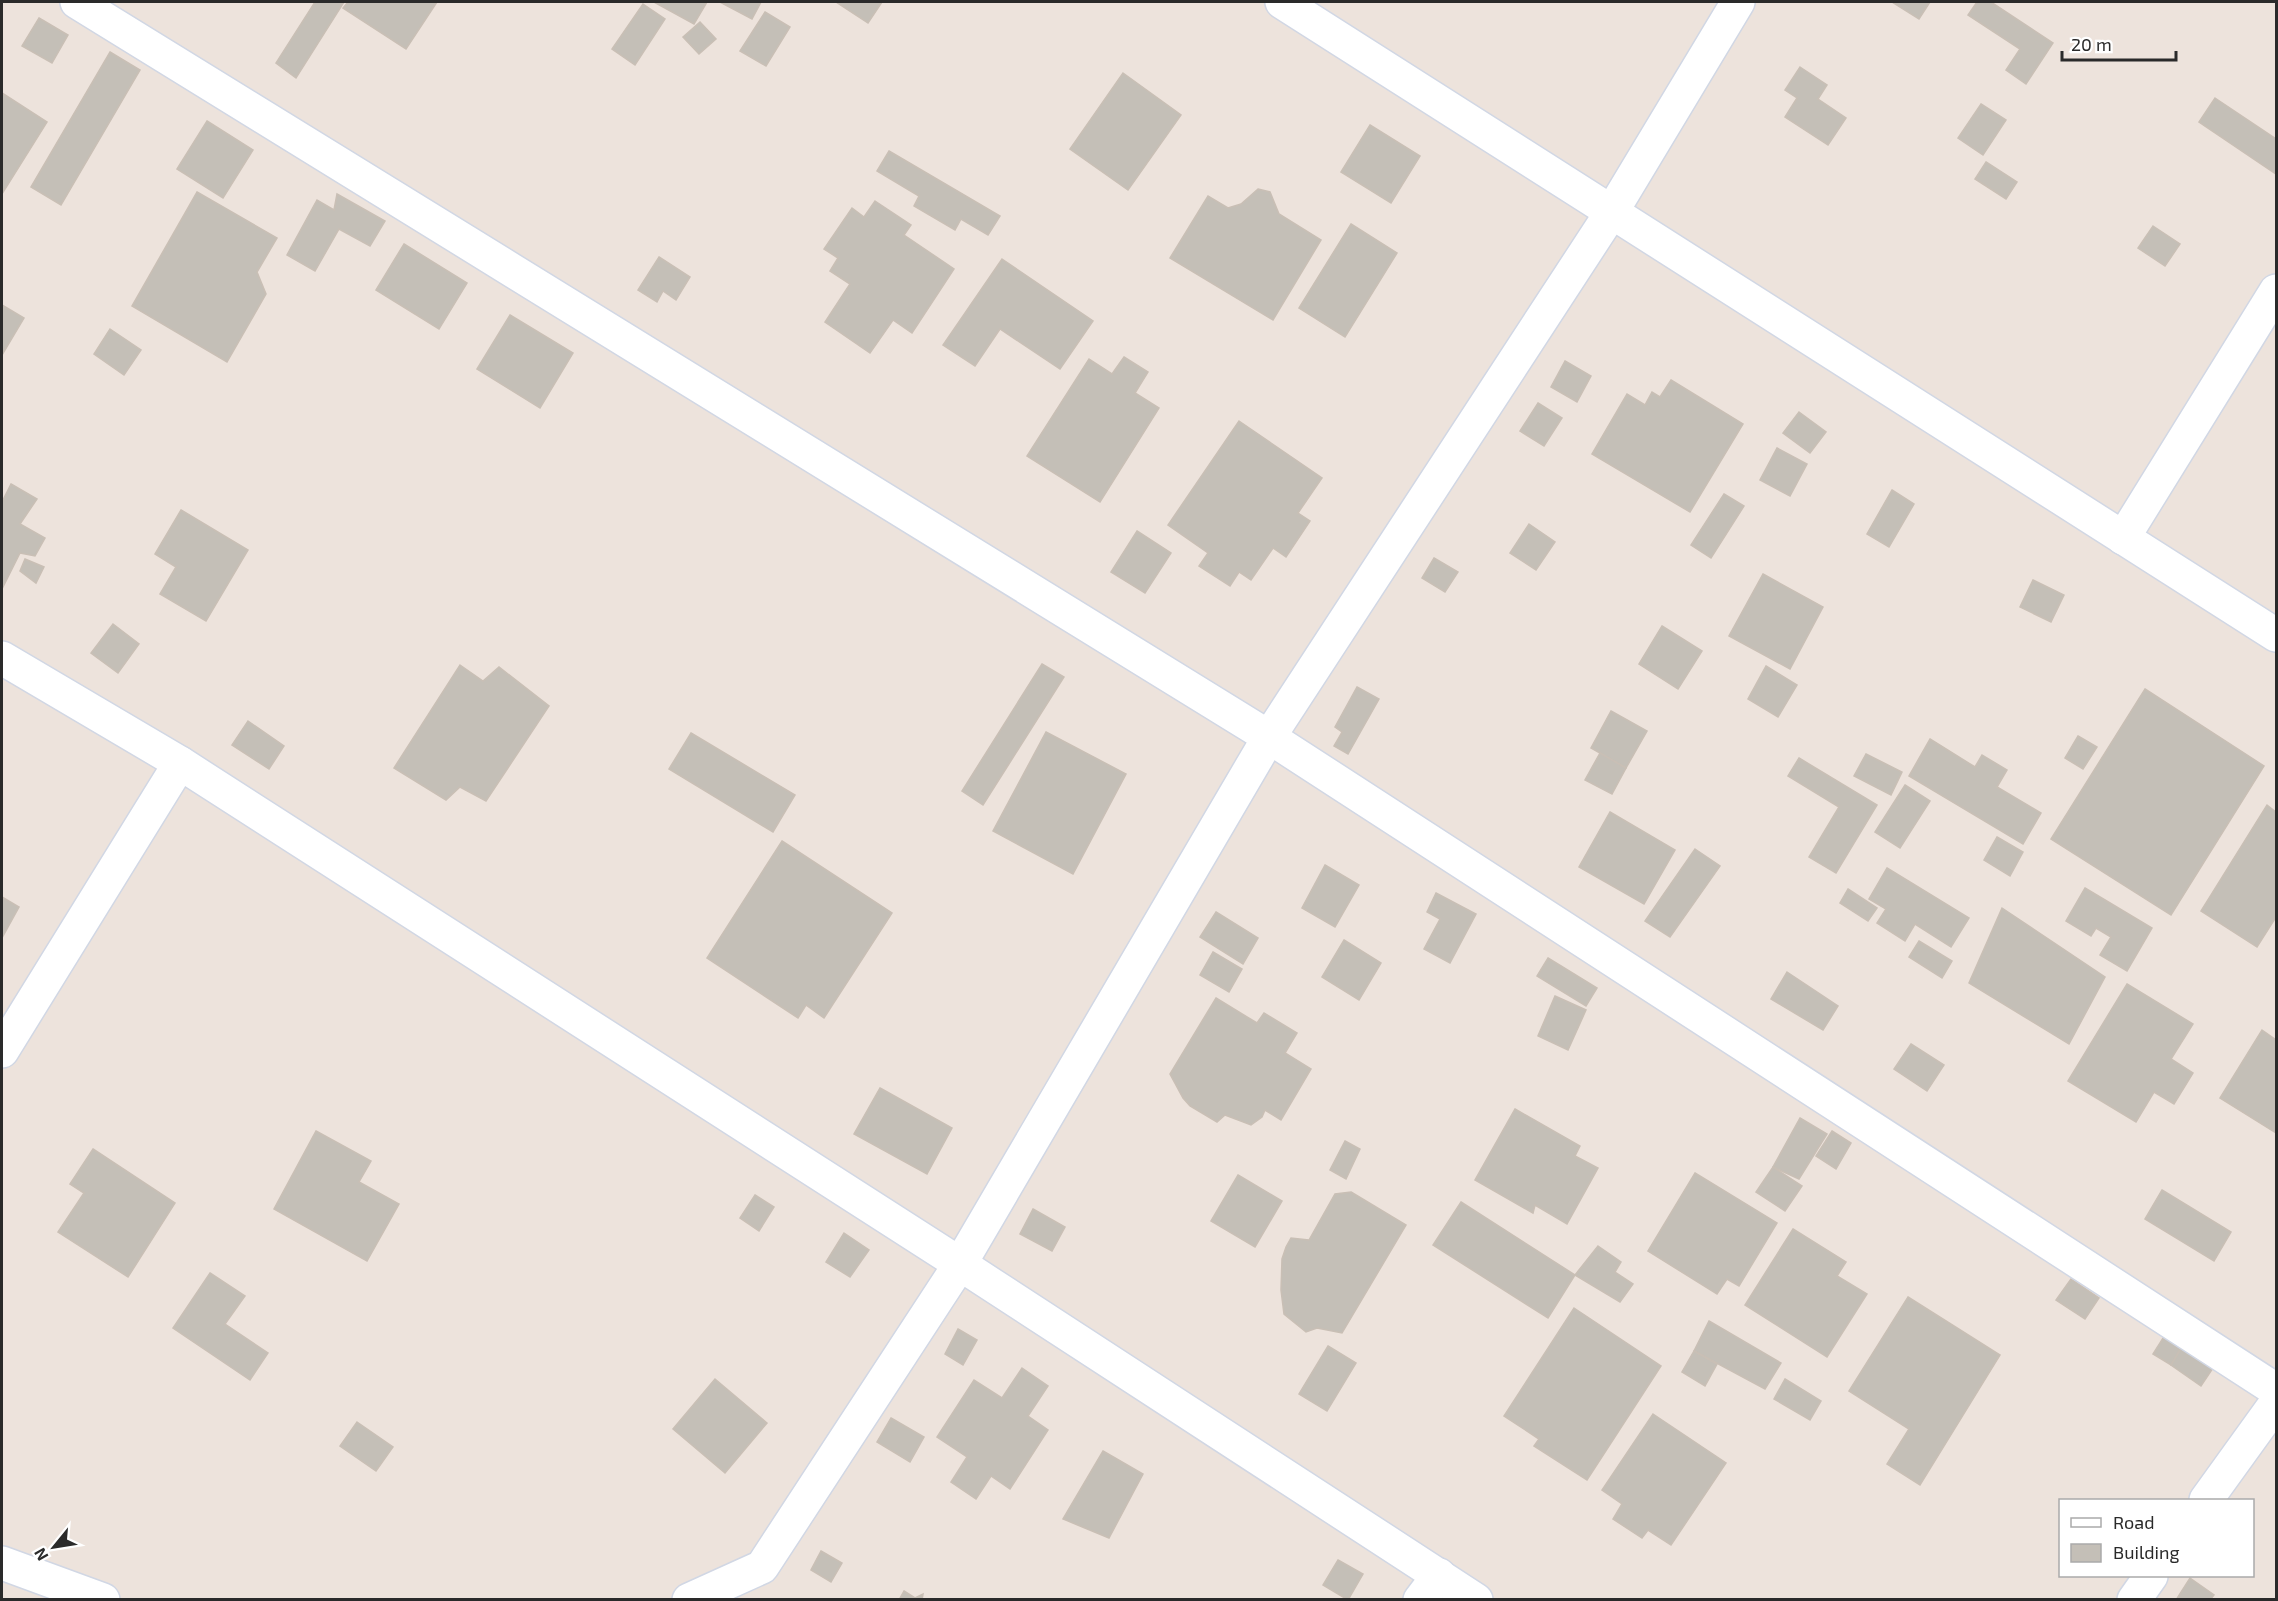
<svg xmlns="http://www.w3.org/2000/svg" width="2278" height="1601" font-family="'Exo 2',sans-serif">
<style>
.building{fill:#c4bfb7;stroke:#c9bfb5;stroke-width:1.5}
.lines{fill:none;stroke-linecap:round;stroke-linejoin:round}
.street-casing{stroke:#d1d7e4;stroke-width:36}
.street{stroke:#fff;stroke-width:33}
</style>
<rect width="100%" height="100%" fill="#ede3dc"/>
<g class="building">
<polygon points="315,2 344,2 296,78 276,63"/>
<polygon points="348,2 437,2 406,49 343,8"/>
<polygon points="654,2 707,2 694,24"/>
<polygon points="720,2 761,2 752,19"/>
<polygon points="836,2 882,2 868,23"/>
<polygon points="1892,2 1930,2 1919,19"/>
<polygon points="1977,2 1991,2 2053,43 2026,84 2006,70 2020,49 1968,15"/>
<polygon points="643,4 665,19 635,65 612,49"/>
<polygon points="765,12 790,27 766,66 740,51"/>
<polygon points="39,18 68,35 52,63 22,46"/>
<polygon points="700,22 716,39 699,54 683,37"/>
<polygon points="110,52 140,70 61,205 31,187"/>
<polygon points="1800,67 1827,85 1818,99 1846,118 1828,145 1785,117 1797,98 1785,90"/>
<polygon points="1123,73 1181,115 1128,190 1070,149"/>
<polygon points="2,93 47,122 2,194"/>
<polygon points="2215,98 2276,139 2276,174 2199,122"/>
<polygon points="1981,104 2006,120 1983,155 1958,138"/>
<polygon points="207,121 253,150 223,198 177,169"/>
<polygon points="1370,125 1420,156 1391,203 1341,172"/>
<polygon points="889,151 1000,216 988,235 961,219 955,230 914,206 919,196 877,171"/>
<polygon points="1986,162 2017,182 2006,199 1975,179"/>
<polygon points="1258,189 1270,192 1279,214 1321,240 1273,320 1170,258 1208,196 1228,208 1241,204"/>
<polygon points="197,192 277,238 257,272 266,294 227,362 132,306"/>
<polygon points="337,194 385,221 370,246 339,229 315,271 287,255 317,200 334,210"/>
<polygon points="875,201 911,225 904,235 954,269 912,333 893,320 870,353 825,322 850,284 830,271 838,258 824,249 852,208 864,217"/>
<polygon points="1351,224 1397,253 1345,337 1299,308"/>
<polygon points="2153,226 2180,244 2165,266 2138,248"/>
<polygon points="404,244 467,283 439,329 376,290"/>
<polygon points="659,257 690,277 676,300 663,291 657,302 638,290"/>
<polygon points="1002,259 1093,321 1060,369 1000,329 975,366 943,345"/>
<polygon points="2,305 24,318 2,355"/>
<polygon points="510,315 573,353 540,408 477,369"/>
<polygon points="110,329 141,350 124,375 94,354"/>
<polygon points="1124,357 1148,372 1135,393 1159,408 1100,502 1027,456 1089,359 1112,374"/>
<polygon points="1565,361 1591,376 1577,402 1551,387"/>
<polygon points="1671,380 1743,424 1690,512 1592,454 1627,394 1645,405 1652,392 1660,397"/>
<polygon points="1538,403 1562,418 1544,446 1520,431"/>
<polygon points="1799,412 1826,432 1810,453 1783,433"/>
<polygon points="1239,421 1322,478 1298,513 1310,521 1286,557 1273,548 1251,580 1239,572 1230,586 1199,566 1208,553 1168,525"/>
<polygon points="1777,448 1807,464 1790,496 1760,480"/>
<polygon points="11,484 37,499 20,524 45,538 35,556 20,553 2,589 2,502"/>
<polygon points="1892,490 1914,504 1889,547 1867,534"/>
<polygon points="1724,494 1744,506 1711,558 1691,545"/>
<polygon points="181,510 248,550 206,621 160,594 176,567 155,554"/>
<polygon points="1529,524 1555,542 1536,570 1510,553"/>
<polygon points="1137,531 1171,553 1145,593 1111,572"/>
<polygon points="1434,558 1458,572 1445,592 1422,578"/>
<polygon points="25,559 44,567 36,583 20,571"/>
<polygon points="1763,574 1823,607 1790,669 1729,636"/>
<polygon points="2033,580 2064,595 2051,622 2020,607"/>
<polygon points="113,624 139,644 118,673 91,653"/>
<polygon points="1662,626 1702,651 1678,689 1639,664"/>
<polygon points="1042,664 1064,677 983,805 962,791"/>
<polygon points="460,665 483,681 499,667 549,706 486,801 460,787 446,800 394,768"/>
<polygon points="1766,666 1797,685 1778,717 1748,699"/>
<polygon points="1357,687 1379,699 1348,754 1334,746 1342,732 1335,727"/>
<polygon points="2145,689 2264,766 2171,915 2051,839"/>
<polygon points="1611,711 1647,731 1626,768 1591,748"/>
<polygon points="248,721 284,746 269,769 232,745"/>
<polygon points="1046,732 1126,774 1073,874 993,831"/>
<polygon points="691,733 795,795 773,832 669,769"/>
<polygon points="2078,736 2097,747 2083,769 2065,758"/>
<polygon points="1930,739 1975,767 1982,755 2007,770 1997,787 2041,813 2023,844 1909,776"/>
<polygon points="1600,753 1626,768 1612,794 1585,780"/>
<polygon points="1866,754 1902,772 1891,795 1854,776"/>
<polygon points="1799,758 1877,805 1836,873 1809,857 1839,807 1788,776"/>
<polygon points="1905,785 1930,801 1900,848 1875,832"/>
<polygon points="2267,805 2276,812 2276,917 2257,947 2201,911"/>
<polygon points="1610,812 1675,850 1644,904 1579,867"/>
<polygon points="1997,837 2023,852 2010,876 1984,860"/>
<polygon points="782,841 892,913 824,1018 806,1005 798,1018 707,958"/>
<polygon points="1695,849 1720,866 1670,937 1645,921"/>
<polygon points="1325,865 1359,885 1335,927 1302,908"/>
<polygon points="1887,868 1969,918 1951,947 1915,924 1905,941 1877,923 1886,909 1869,899"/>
<polygon points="2085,888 2152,928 2127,971 2100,955 2111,937 2096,928 2091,936 2066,921"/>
<polygon points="1848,889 1877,908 1868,921 1840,903"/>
<polygon points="1436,893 1476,914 1450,963 1424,949 1440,919 1427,912"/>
<polygon points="2,897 19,907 2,938"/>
<polygon points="2002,908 2105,977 2069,1044 1969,983"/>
<polygon points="1216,912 1258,938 1243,964 1200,937"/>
<polygon points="1344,940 1381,963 1359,1000 1322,977"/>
<polygon points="1919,941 1952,961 1942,978 1909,957"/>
<polygon points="1213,952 1242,969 1229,992 1200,975"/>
<polygon points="1548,958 1597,988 1586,1006 1537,976"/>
<polygon points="1787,972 1838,1006 1823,1030 1771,999"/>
<polygon points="2127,984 2193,1024 2171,1059 2193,1073 2174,1104 2154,1092 2136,1122 2068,1081"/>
<polygon points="1555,996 1586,1010 1568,1050 1538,1036"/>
<polygon points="1216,998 1257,1023 1264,1013 1297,1033 1285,1053 1311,1069 1281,1120 1265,1110 1262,1117 1251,1125 1225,1115 1217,1122 1190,1106 1183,1098 1170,1074"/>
<polygon points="2262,1030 2276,1040 2276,1133 2220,1098"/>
<polygon points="1911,1044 1944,1065 1927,1091 1894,1069"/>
<polygon points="880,1088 952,1128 927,1174 854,1134"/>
<polygon points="1515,1109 1580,1146 1575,1156 1598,1168 1567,1224 1535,1205 1533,1213 1475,1180"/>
<polygon points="1800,1118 1827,1134 1799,1179 1773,1167"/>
<polygon points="316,1131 371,1161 359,1182 399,1204 367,1261 274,1209"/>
<polygon points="1832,1131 1851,1143 1836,1169 1816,1156"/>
<polygon points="1345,1141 1360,1149 1346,1179 1330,1170"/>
<polygon points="93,1149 175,1203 128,1277 58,1232 84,1193 70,1184"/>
<polygon points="1773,1167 1802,1186 1785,1211 1756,1192"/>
<polygon points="1695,1173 1777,1223 1739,1286 1727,1279 1717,1294 1648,1251"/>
<polygon points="1238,1175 1282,1201 1255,1247 1211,1221"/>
<polygon points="2162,1190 2231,1232 2214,1261 2145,1219"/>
<polygon points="1351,1192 1406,1225 1342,1333 1317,1328 1306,1332 1284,1314 1281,1290 1282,1259 1286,1247 1291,1238 1309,1240 1335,1194"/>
<polygon points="755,1195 774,1207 759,1231 740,1218"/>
<polygon points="1461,1202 1575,1275 1548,1318 1433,1245"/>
<polygon points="1033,1209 1065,1227 1052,1251 1020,1234"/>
<polygon points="1793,1229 1846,1262 1837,1276 1867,1294 1827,1357 1745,1305"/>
<polygon points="844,1233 869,1250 850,1277 826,1262"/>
<polygon points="1598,1246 1621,1262 1615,1272 1633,1284 1620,1302 1575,1275"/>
<polygon points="210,1273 245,1296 225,1324 268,1353 250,1380 173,1328"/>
<polygon points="2071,1279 2099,1298 2085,1319 2056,1300"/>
<polygon points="1908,1297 2000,1355 1920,1485 1887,1464 1909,1429 1849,1391"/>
<polygon points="1574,1308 1661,1366 1587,1480 1534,1446 1539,1439 1504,1416"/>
<polygon points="1709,1321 1781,1363 1765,1389 1694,1351"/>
<polygon points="958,1329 977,1340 963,1365 945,1354"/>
<polygon points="2165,1335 2183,1345 2171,1365 2153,1354"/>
<polygon points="2183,1345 2215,1365 2201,1386 2171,1365"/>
<polygon points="1328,1346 1356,1363 1327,1411 1299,1394"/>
<polygon points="1694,1351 1717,1364 1705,1386 1682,1372"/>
<polygon points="1022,1368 1048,1386 1028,1416 1048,1430 1010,1489 991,1476 976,1499 951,1482 967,1457 937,1437 974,1380 1002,1398"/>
<polygon points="715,1379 767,1423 725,1473 673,1429"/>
<polygon points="1785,1379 1821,1401 1810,1420 1774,1399"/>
<polygon points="1653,1414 1726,1463 1671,1545 1648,1530 1642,1538 1613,1519 1622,1504 1602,1490"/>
<polygon points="891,1418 924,1437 910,1462 877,1442"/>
<polygon points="357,1422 393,1447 376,1471 340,1446"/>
<polygon points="1103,1451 1143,1474 1109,1538 1063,1519"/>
<polygon points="821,1551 842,1563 831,1582 811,1570"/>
<polygon points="1338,1560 1363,1574 1348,1600 1323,1585"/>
<polygon points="2190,1578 2214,1595 2210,1600 2176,1600"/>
<polygon points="904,1591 915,1598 923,1594 922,1600 899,1600"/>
</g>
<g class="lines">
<defs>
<g id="street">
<polyline points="77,2 1269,737 2276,1390"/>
<polyline points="1282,2 2276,635"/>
<polyline points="2123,538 2276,291"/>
<polyline points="2,658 180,763 960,1264 1476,1600"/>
<polyline points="2,1051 180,763"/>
<polyline points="2206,1500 2276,1403"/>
<polyline points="2,1563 103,1600"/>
<polyline points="689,1600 762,1567 960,1264 1269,737 1611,213 1738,2"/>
<polyline points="1420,1600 1439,1575"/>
<polyline points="2134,1600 2151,1576"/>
</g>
</defs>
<use href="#street" class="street-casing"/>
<use href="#street" class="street"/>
</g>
<rect width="2278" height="1601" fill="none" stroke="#2a2a2a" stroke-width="6"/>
<rect x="2059" y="1499" width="195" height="78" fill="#ffffff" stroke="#aaaaaa" stroke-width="1.5"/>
<rect x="2071" y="1518" width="30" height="9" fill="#ffffff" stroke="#aaaaaa" stroke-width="1.5"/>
<text x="2113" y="1529" font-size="18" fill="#2a2a2a">Road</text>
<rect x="2071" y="1544" width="30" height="18" fill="#c4bfb7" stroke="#aaaaaa" stroke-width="1.5"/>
<text x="2113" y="1559" font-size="18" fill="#2a2a2a">Building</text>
<g transform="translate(54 1547) rotate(240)" stroke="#ffffff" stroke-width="4.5" paint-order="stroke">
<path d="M0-4.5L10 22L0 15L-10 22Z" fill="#2a2a2a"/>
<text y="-9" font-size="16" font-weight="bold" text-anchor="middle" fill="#2a2a2a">N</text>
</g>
<path d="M2062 51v9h114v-9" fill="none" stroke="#2a2a2a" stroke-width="3"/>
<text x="2071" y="51" font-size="18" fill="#2a2a2a" stroke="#ffffff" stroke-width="4.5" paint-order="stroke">20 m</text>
</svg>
